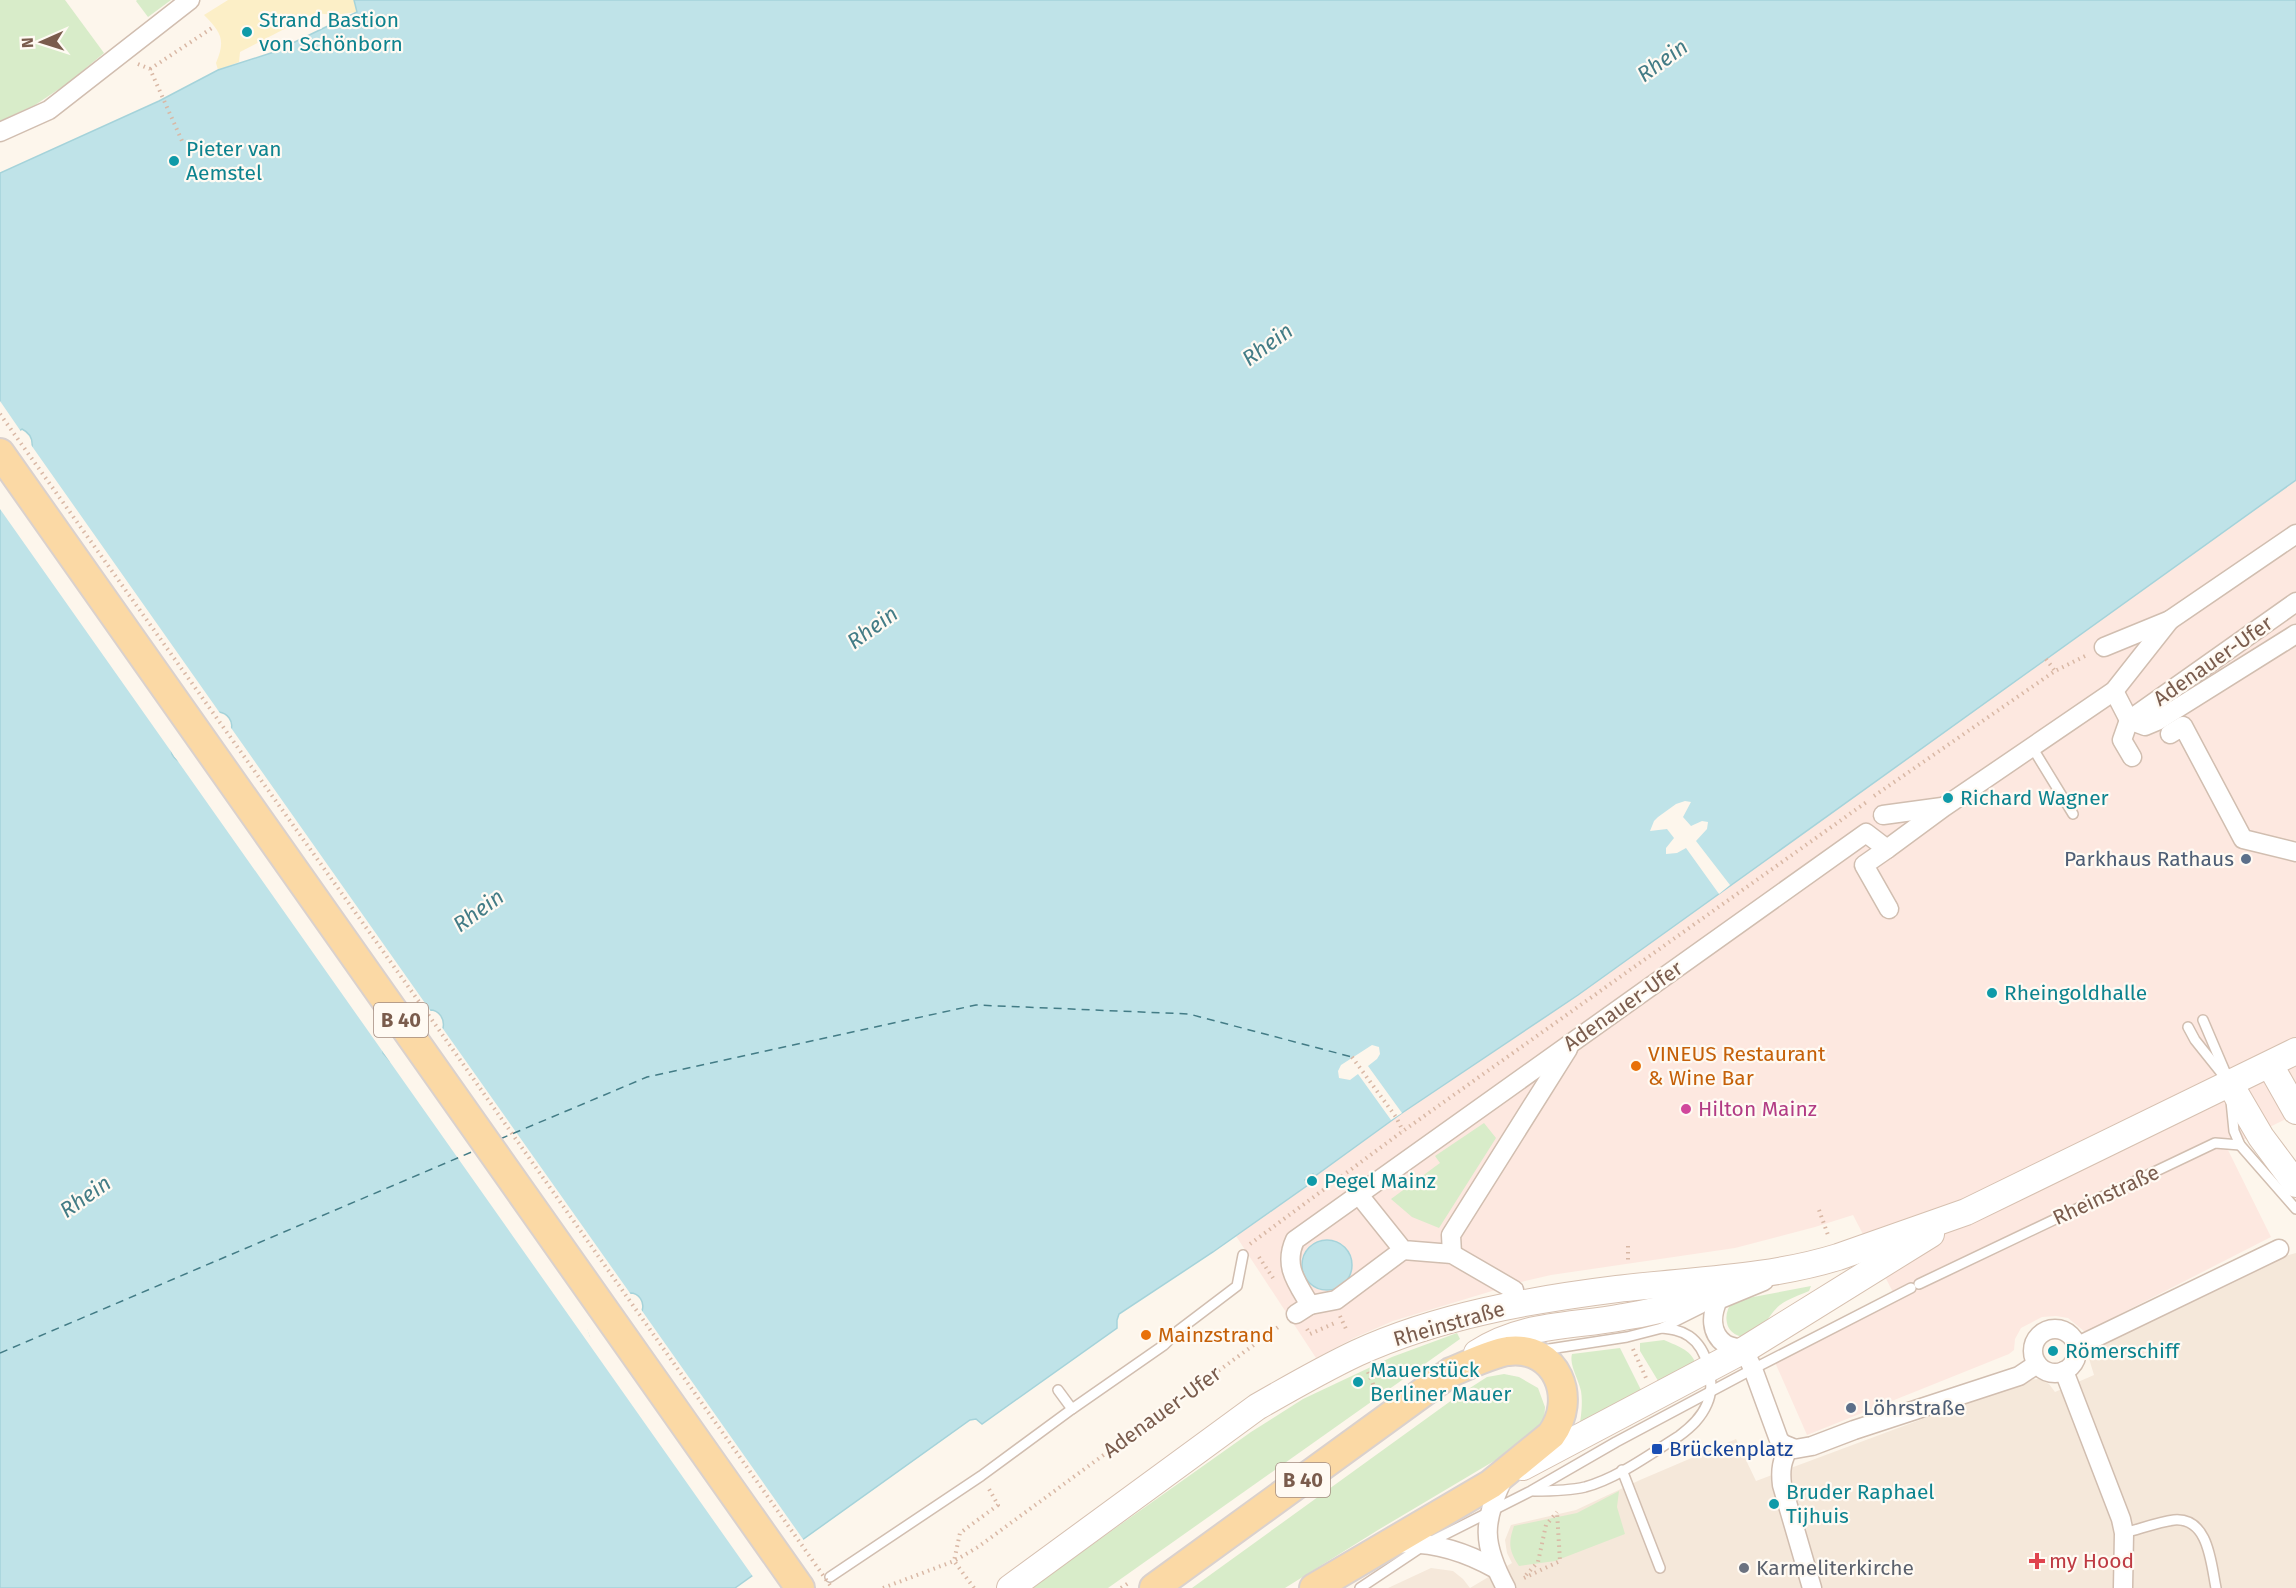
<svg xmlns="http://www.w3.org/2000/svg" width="2296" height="1588" font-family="'Fira Sans',sans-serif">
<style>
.residential{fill:#f5e8da}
.commercial{fill:#fde8e0}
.green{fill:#d8ecc9}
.sand{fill:#fcefc7}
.water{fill:#bfe3e8;stroke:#a5d3da;stroke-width:1.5;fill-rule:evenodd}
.pier{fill:#fdf6ec}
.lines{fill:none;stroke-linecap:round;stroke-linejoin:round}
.ferry{stroke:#437c86;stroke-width:1.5;stroke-dasharray:8 6;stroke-linecap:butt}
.lane-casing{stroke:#d1beb0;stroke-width:12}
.street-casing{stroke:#d1beb0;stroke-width:21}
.secondary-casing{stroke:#d6c0b0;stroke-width:28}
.primary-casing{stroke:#dad1cd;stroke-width:32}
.path{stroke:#d9b8a5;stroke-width:4;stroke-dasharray:1.5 4.5;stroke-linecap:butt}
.lane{stroke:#fff;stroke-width:9}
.street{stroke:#fff;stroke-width:18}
.secondary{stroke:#fff;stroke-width:26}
.primary{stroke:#fbd9a5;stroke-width:28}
.path-bridge{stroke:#d9b8a5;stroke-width:4;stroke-dasharray:1.5 4.5;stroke-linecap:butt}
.culture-dot{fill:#0f9aa8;stroke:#fffaf3;stroke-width:2}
.service-dot{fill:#5c6f8a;stroke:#fffaf3;stroke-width:2}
.food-dot{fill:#e8710a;stroke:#fffaf3;stroke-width:2}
.hotel-dot{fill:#d1479c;stroke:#fffaf3;stroke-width:2}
.transit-dot{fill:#1a4fb4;stroke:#fffaf3;stroke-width:2}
.health-dot{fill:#e0444e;stroke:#fffaf3;stroke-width:2}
.worship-dot{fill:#6b7280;stroke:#fffaf3;stroke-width:2}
.labels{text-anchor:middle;stroke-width:4.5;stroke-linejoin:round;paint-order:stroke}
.shield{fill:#fffaf3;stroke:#a28b7f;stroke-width:1.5}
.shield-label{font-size:20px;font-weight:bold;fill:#7a5c4d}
.culture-label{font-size:21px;fill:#0d838f;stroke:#fffaf3;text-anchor:start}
.street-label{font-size:21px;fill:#7a5c4d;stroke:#fffaf3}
.service-label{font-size:21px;fill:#4e5e75;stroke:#fffaf3;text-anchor:end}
.food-label{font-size:21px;fill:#c56008;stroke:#fffaf3;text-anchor:start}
.hotel-label{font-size:21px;fill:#b23c85;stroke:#fffaf3;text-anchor:start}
.transit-label{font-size:21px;fill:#164399;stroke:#fffaf3;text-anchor:start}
.health-label{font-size:21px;fill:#be3a42;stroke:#fffaf3;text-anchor:start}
.worship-label{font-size:21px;fill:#5b616d;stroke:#fffaf3;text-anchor:start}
.water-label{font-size:22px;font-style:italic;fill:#437c86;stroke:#fffaf3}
</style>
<rect width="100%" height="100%" fill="#fdf6ec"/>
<polygon class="residential" points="2296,1253 2296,1588 1388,1588 1431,1568 1453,1571 1463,1579 1470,1588 1512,1563 1507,1553 1505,1540 1511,1525 1576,1510 1640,1480 1736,1439 1756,1481 2027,1380 2039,1379 2049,1384 2055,1392 2094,1375 2087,1352 2257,1264"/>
<polygon class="commercial" points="2296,480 2296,1114 2227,1148 2271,1237 2085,1332 2068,1318 2056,1316 2042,1317 2021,1328 2015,1339 2014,1350 2009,1354 1807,1435 1774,1360 1896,1298 1853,1215 1815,1227 1735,1248 1551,1275 1525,1281 1393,1321 1356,1337 1316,1358 1236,1236 1308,1185 1304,1180 1313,1173 1315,1175 1402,1113 1578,995"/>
<g class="green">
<polygon points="0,0 65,0 104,53 68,83 35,105 0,121"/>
<polygon points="137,0 171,0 148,17 136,1"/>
<polygon points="1484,1123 1496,1138 1439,1228 1412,1217 1391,1199 1440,1163 1435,1156"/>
<path d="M1811,1286L1809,1291C1800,1295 1788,1299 1780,1305C1767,1315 1758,1343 1739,1336C1733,1334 1728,1329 1727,1323C1725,1315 1728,1308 1732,1301Z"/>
<polygon points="1457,1333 1460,1339 1108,1588 1031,1588 1251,1432 1303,1399 1392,1357"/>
<path d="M1664,1340C1680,1347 1692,1350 1697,1367L1660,1384L1640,1351V1343Z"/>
<path d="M1620,1348L1642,1392L1579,1429C1581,1417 1583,1404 1581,1391C1579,1380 1569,1365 1572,1354Z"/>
<polygon points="1504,1374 1519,1377 1538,1388 1545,1407 1544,1423 1531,1439 1378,1530 1285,1588 1192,1588 1459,1395 1487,1377"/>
<path d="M1619,1491L1617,1507L1625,1534L1555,1561L1519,1566C1509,1551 1508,1543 1514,1526L1577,1513Z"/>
</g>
<path class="sand" d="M228,0H354L357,12L335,15L315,13L240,52L239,62L218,70L216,63C226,40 221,32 204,15Z"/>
<g class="water">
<path d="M354,0H2296V480L1578,995L1402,1113L1315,1176L1313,1174L1305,1180L1308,1185L1213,1252L1119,1314L1117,1320V1328L982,1424L976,1419L970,1420L735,1588H0V470L32,447C33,439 30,433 22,429L0,443V173L159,101L218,70L274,52L357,12ZM219,712C227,713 234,721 231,730L184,763C175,761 169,754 172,745ZM430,1010C439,1010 445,1019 443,1028L396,1062L390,1061L383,1053V1045ZM630,1293C639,1293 645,1302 642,1311L596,1344L591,1342L585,1326Z"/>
<circle cx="1327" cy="1265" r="25"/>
</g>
<g class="pier">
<polygon points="0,401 22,433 0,446"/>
<polygon points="29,442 222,716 220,715 174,747 176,756 183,760 229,728 229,725 432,1013 385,1047 388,1055 395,1059 441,1026 632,1296 587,1328 590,1337 597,1341 640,1308 805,1542 754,1578 0,509 0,466 29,446"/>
<polygon points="1685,801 1691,802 1683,817 1691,826 1702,821 1708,822 1707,829 1696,841 1730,885 1719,894 1686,848 1677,853 1666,854 1666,848 1674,838 1667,829 1650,831 1654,821 1658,817 1676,804"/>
<polygon points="1372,1045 1379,1047 1380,1054 1377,1059 1368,1066 1402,1113 1391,1120 1358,1074 1350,1080 1339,1078 1338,1071 1341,1065"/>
</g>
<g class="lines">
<g class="ferry">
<polyline points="500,1139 647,1077 976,1005 1189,1014 1352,1057"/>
<polyline points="0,1353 474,1151"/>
</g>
<defs>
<g id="lane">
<polyline points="2032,747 2073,814"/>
<polyline points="2203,1020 2229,1081"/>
<polyline points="2188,1027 2195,1040 2223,1075"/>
<polyline points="2231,1101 2234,1131 2240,1145 2296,1209"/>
<polyline points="1919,1284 2215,1143 2240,1145"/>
<polyline points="1543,1350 1627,1337 1662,1328 1702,1308"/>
<polyline points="1058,1390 1072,1409"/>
<polyline points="1622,1470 1660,1568"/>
<path d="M1534,1491C1551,1491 1568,1491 1585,1487C1618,1478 1650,1454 1679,1436C1691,1427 1701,1418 1707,1404C1716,1384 1708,1349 1689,1336C1680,1330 1671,1329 1662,1328"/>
<path d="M2124,1533C2140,1529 2158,1522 2174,1520C2209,1517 2211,1564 2216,1588"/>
<polyline points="830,1577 981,1476 1072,1409 1164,1345 1179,1330 1237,1286 1243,1255"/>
<polyline points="1360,1588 1426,1544 1531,1491 1616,1442 1753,1369 1911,1288"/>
</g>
<g id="street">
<polyline points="0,132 49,110 190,0"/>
<polyline points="2104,647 2170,620 2296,534"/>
<polyline points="2114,691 2129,720 2145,726 2157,721 2296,634"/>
<polyline points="2170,734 2183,726 2243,839 2296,852"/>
<polyline points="2132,757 2122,740 2129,720 2296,602"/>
<polyline points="1883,815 1942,807"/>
<polyline points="1887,849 1864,865 1889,909"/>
<polyline points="1359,1195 1403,1250 1452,1254 1514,1290"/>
<polyline points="1452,1254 1451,1235 1568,1049"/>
<path d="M1764,1281L1718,1300C1711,1315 1710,1333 1725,1344C1730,1347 1738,1348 1744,1350L1753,1369L1779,1440L1783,1444L1795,1449L1812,1446L1854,1430L2019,1376L2037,1364"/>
<polyline points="1310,1305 1336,1300 1403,1250"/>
<path d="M1296,1314L1310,1305C1297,1283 1283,1266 1295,1240L1866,833L1887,849L1944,807L2114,691L2170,620"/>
<circle cx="2055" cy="1351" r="22"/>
<polyline points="2076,1347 2279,1249"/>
<polyline points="2064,1371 2121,1519 2124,1533 2123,1588"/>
<path d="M1789,1447C1782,1461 1780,1469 1782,1485L1812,1588"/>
<path d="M1504,1477C1482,1523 1482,1543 1506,1588"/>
<path d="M1392,1544C1430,1540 1464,1551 1496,1569"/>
</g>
<g id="secondary">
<polyline points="2270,1065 2296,1111"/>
<polyline points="2230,1084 2261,1137 2296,1184"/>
<path d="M1477,1353C1524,1323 1571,1327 1623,1317C1643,1314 1666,1309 1685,1302C1698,1298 1710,1290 1722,1284"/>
<polyline points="1523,1467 1744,1350 1931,1234"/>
<path d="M1010,1588L1257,1407C1290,1388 1323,1369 1357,1353C1438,1316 1529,1300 1617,1289C1690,1280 1767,1279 1838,1257L1966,1212L2296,1051"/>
</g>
<g id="primary">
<polyline points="0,453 800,1588"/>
<path d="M1154,1588L1451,1372C1469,1365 1489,1354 1508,1351C1557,1345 1578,1399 1551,1435L1491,1484L1314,1588"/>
</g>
</defs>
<use href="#lane" class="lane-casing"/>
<use href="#street" class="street-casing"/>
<use href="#secondary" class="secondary-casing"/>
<use href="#primary" class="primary-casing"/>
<g class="path">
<polyline points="138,64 150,69 182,141"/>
<polyline points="150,69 215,26"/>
<polyline points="2046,659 2055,671"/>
<polyline points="1874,796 2055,671 2087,655"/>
<polyline points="1352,1057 1396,1117 1403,1131"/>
<polyline points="1819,1210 1828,1235"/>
<polyline points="1250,1244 1403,1131 1868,801"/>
<polyline points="1628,1246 1628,1264"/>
<polyline points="1259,1257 1273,1278"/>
<polyline points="1340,1316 1347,1331"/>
<polyline points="1307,1329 1310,1334 1337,1322"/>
<polyline points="1633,1349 1646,1378"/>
<polyline points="1368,1372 1378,1396"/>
<polyline points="1526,1575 1538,1562 1546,1525 1557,1512"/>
<polyline points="1524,1578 1560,1561 1557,1512"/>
<polyline points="883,1588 954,1561 978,1547 1281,1325"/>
<polyline points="974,1588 954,1561 960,1533 998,1505 989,1489"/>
<polyline points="1121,1588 1130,1582"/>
</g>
<use href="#lane" class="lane"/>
<use href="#street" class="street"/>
<use href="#secondary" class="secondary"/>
<use href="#primary" class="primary"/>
<polyline class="path-bridge" points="0,414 432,1020 832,1588"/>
</g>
<g class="culture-dot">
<circle cx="247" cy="32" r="6"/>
<circle cx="174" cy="161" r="6"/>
<circle cx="1948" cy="798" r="6"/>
<circle cx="1992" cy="993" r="6"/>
<circle cx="1312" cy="1181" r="6"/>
<circle cx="2053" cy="1351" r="6"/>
<circle cx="1358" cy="1382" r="6"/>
<circle cx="1774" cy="1504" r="6"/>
</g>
<g class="service-dot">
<circle cx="2246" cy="859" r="6"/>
<circle cx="1851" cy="1408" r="6"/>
</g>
<g class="food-dot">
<circle cx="1636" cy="1066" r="6"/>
<circle cx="1146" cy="1335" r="6"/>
</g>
<circle class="hotel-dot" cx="1686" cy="1109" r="6"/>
<rect class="transit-dot" x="1651" y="1443" width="12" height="12" rx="3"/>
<path class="health-dot" d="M2034 1552h6v6h6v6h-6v6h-6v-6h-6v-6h6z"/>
<circle class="worship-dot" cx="1744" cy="1568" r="6"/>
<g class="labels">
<g class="shield">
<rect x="374" y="1003" width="54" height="34" rx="4.5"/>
<rect x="1276" y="1463" width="54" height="34" rx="4.5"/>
</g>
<g class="shield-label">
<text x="401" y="1027">B 40</text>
<text x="1303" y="1487">B 40</text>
</g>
<g class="culture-label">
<text x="259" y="27">Strand Bastion<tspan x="259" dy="24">von Schönborn</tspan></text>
<text x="186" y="156">Pieter van<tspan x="186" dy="24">Aemstel</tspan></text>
<text x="1960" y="805">Richard Wagner</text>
<text x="2004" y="1000">Rheingoldhalle</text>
<text x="1324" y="1188">Pegel Mainz</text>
<text x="2065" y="1358">Römerschiff</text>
<text x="1370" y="1377">Mauerstück<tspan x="1370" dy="24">Berliner Mauer</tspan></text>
<text x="1786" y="1499">Bruder Raphael<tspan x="1786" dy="24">Tijhuis</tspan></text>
</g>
<g class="street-label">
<text transform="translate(2213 661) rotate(-35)" y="7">Adenauer-Ufer</text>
<text transform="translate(1623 1006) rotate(-35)" y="7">Adenauer-Ufer</text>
<text transform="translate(2106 1195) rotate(-25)" y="7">Rheinstraße</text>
<text transform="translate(1449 1324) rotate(-16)" y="7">Rheinstraße</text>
<text transform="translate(1162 1412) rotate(-36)" y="7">Adenauer-Ufer</text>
</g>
<g class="service-label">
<text x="2234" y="866">Parkhaus Rathaus</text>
<text x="1863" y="1415" text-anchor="start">Löhrstraße</text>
</g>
<g class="food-label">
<text x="1648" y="1061">VINEUS Restaurant<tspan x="1648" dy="24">&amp; Wine Bar</tspan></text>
<text x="1158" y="1342">Mainzstrand</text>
</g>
<g class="hotel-label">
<text x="1698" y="1116">Hilton Mainz</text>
</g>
<g class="transit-label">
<text x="1669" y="1456">Brückenplatz</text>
</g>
<g class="health-label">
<text x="2049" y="1568">my Hood</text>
</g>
<g class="worship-label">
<text x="1756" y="1575">Karmeliterkirche</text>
</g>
<g class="water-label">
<text transform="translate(1662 60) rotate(-36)" y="8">Rhein</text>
<text transform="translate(1267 344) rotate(-36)" y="8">Rhein</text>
<text transform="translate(872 627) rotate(-36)" y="8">Rhein</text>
<text transform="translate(478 910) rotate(-36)" y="8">Rhein</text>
<text transform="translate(85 1196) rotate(-35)" y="8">Rhein</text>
</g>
</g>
<g transform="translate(42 42) rotate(267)" stroke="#fffaf3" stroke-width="4.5" paint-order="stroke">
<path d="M0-4.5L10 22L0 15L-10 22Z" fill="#7a5c4d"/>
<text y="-9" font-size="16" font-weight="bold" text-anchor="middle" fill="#7a5c4d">N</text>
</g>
</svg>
